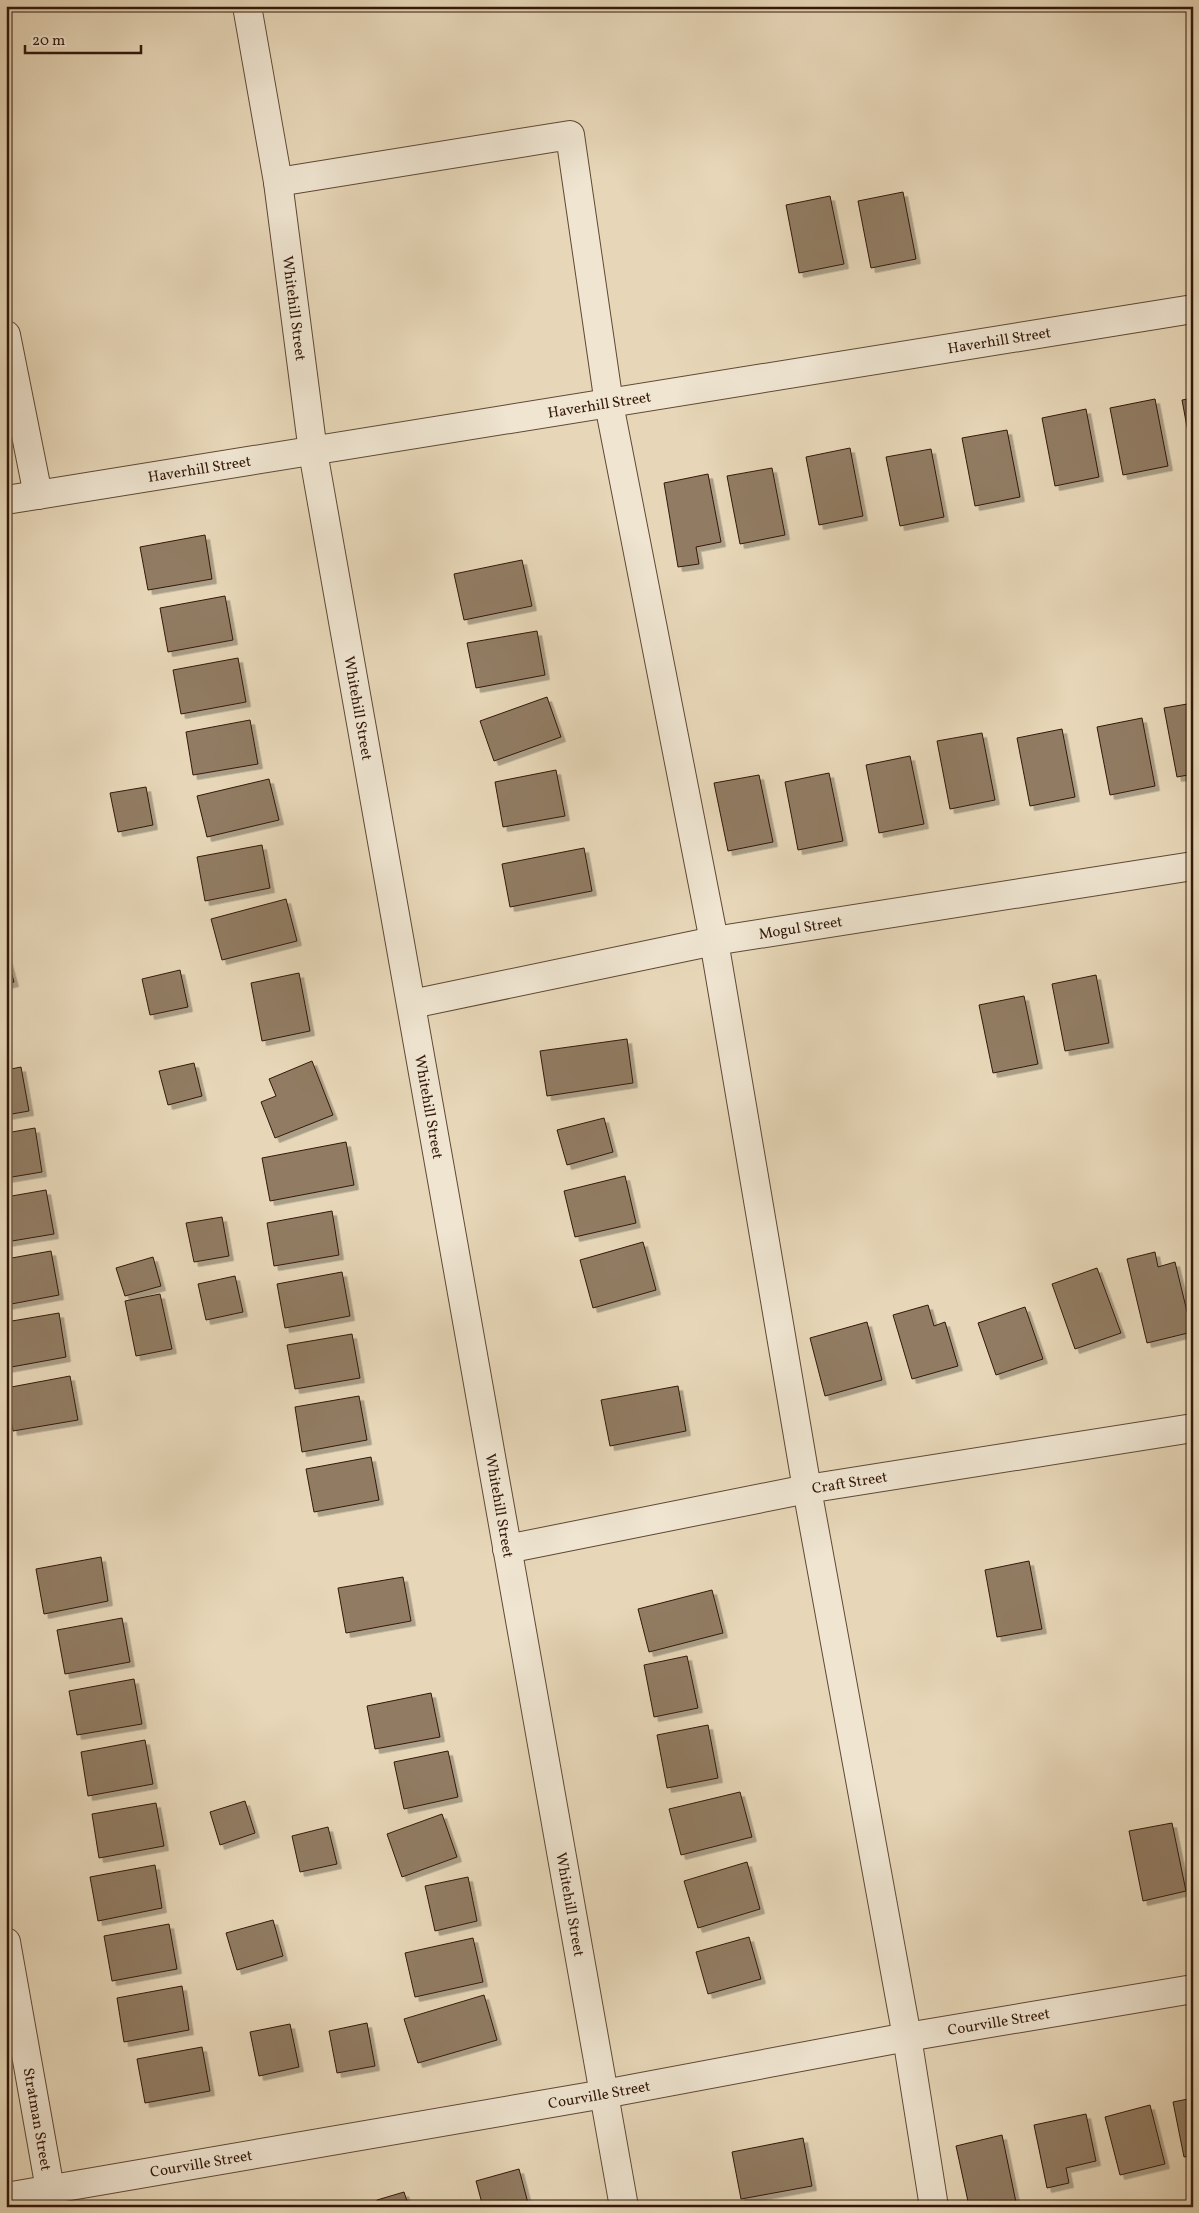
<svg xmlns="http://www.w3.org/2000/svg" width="1199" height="2213" font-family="Vollkorn,serif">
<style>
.building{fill:#917b64;stroke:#331809;filter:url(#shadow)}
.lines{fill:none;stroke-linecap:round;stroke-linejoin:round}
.minor-casing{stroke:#604835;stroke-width:30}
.minor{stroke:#efe5d1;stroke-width:28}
.labels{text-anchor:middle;stroke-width:5;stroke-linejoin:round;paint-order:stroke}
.street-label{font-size:15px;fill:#331809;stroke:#efe5d1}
</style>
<defs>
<filter id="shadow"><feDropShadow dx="4.5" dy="4.5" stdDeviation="0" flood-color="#0004"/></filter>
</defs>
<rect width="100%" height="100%" fill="#e7d7b8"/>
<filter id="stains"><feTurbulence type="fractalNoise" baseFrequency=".004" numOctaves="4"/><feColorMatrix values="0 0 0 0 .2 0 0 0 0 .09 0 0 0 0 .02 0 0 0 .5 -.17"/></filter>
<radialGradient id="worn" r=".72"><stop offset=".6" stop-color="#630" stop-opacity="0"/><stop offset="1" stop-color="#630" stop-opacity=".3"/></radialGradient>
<g class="building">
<polygon points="903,192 916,259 871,268 858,201"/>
<polygon points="830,196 844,264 799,273 786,205"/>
<polygon points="1193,398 1193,459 1182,400"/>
<polygon points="1155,399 1168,466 1123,475 1110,408"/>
<polygon points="1086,409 1099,477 1055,486 1042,418"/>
<polygon points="1007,430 1020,497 975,506 962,438"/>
<polygon points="850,448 863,516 819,525 806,457"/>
<polygon points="931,449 944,517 900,526 886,457"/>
<polygon points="772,468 785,535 740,544 727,476"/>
<polygon points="708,474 721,542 696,547 699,564 678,567 664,483"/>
<polygon points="205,535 212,579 148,590 140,547"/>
<polygon points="522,560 532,606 464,620 454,574"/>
<polygon points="225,596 233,640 168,652 160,608"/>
<polygon points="537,631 545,675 476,688 467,643"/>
<polygon points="238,658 246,702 181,714 173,670"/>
<polygon points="547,697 561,737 494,761 480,721"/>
<polygon points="1193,703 1193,774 1177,777 1164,708"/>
<polygon points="1142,718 1155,786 1110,795 1097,727"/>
<polygon points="250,720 258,764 193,775 186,732"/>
<polygon points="1062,729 1075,797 1030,806 1017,738"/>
<polygon points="982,733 995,800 950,809 937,741"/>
<polygon points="910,756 924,824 879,833 866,765"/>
<polygon points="556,770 565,816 503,827 495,782"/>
<polygon points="829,773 843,841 798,850 785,782"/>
<polygon points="759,775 773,842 728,851 714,783"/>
<polygon points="269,779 279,820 207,837 197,796"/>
<polygon points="146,787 153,825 118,832 110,793"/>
<polygon points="262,845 270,888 205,901 197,857"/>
<polygon points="584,848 592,891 510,907 502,864"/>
<polygon points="286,899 297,941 222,960 211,919"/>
<polygon points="6,954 14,982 6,984"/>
<polygon points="180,970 188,1007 150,1015 142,979"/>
<polygon points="299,973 310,1031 262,1041 251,983"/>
<polygon points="1096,975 1109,1043 1065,1051 1052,984"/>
<polygon points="1024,996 1038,1064 993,1073 979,1005"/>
<polygon points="627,1039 633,1083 547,1096 540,1051"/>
<polygon points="312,1061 333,1115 275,1138 261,1102 276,1096 269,1079"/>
<polygon points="194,1063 202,1096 168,1105 159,1071"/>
<polygon points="21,1067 29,1111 6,1115 6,1070"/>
<polygon points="604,1118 613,1152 567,1165 557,1130"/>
<polygon points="35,1128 42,1172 6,1178 6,1133"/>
<polygon points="346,1142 354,1185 270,1201 262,1158"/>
<polygon points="625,1176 636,1223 575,1237 564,1191"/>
<polygon points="46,1190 54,1234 6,1242 6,1197"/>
<polygon points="332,1211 339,1255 274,1266 267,1223"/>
<polygon points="222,1217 229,1256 194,1262 186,1223"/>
<polygon points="643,1242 656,1290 593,1308 580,1260"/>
<polygon points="51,1251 59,1295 6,1305 6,1259"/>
<polygon points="1155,1252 1158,1267 1175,1262 1192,1332 1147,1343 1127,1259"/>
<polygon points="153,1257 161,1286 125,1296 116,1268"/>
<polygon points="1097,1268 1121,1333 1075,1349 1052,1284"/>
<polygon points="342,1272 350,1316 285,1328 277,1284"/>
<polygon points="235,1276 243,1312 206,1320 198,1284"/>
<polygon points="160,1294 172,1349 136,1356 125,1301"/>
<polygon points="928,1305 934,1326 945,1322 958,1366 912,1379 893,1315"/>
<polygon points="1025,1307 1043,1359 996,1375 978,1323"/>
<polygon points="59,1313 66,1357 6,1368 6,1322"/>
<polygon points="867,1322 882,1380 825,1396 810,1338"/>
<polygon points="352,1334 360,1378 295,1389 287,1345"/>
<polygon points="70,1376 78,1420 13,1431 6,1388"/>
<polygon points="678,1386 686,1431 610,1446 601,1400"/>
<polygon points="359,1396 367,1440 302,1452 295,1407"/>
<polygon points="371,1457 379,1500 314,1512 306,1469"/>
<polygon points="101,1557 108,1601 44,1614 36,1569"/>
<polygon points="1029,1561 1042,1629 997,1637 985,1570"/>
<polygon points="403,1577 411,1621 346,1633 338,1588"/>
<polygon points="712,1590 723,1633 649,1652 638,1609"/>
<polygon points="122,1618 130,1662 65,1674 57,1630"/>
<polygon points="687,1656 698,1708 654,1717 644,1665"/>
<polygon points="134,1679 142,1724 77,1735 69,1691"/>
<polygon points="431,1693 440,1737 375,1749 367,1706"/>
<polygon points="708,1725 718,1778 667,1788 657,1735"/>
<polygon points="145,1740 153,1784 88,1796 81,1752"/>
<polygon points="448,1751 458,1797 404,1809 394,1762"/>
<polygon points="740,1792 752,1837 681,1855 669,1809"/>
<polygon points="245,1801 255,1833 220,1845 210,1812"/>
<polygon points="156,1803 164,1846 99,1858 92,1814"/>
<polygon points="442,1814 457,1857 402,1877 387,1834"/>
<polygon points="1172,1823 1186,1891 1143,1901 1129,1831"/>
<polygon points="328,1827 337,1864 300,1872 292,1836"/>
<polygon points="747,1862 760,1909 698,1928 684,1881"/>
<polygon points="155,1865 162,1908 98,1921 90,1877"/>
<polygon points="468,1877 477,1921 435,1931 425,1886"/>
<polygon points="273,1920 283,1956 237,1970 226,1933"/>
<polygon points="169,1924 177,1969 112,1981 104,1936"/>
<polygon points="749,1937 761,1979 708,1994 696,1952"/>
<polygon points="473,1938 483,1982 415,1997 405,1953"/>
<polygon points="182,1986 189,2030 124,2042 117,1998"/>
<polygon points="484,1995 497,2040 418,2063 404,2019"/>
<polygon points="367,2023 375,2066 337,2073 329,2031"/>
<polygon points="290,2024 299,2067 259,2076 250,2032"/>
<polygon points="202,2047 210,2091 145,2103 137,2059"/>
<polygon points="1193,2098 1193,2155 1184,2157 1173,2102"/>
<polygon points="1150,2105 1165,2164 1120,2175 1105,2117"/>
<polygon points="1086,2114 1096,2161 1066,2168 1069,2183 1047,2188 1034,2125"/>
<polygon points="1002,2135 1017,2207 991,2207 990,2201 969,2206 956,2146"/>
<polygon points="803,2138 812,2186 741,2199 732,2152"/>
<polygon points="519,2169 529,2207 483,2207 476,2181"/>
<polygon points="404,2192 409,2207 379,2207 377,2200"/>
</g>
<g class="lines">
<defs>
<g id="minor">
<path id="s1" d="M247,6L278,182L313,452L624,2207"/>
<polyline points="278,182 570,135 609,404 714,941 807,1489 907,2037 934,2207"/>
<polyline points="6,335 38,495"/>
<path id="s2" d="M6,500L1193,309"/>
<path id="s3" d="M412,1004L714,941L1193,866"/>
<path id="s4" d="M507,1549L807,1489L1193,1428"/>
<path id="s5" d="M6,1942L53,2206"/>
<path id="s6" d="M6,2197L604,2094L907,2037L1193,1989"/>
</g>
</defs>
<use href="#minor" class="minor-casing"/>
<use href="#minor" class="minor"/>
</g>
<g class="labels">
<g class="street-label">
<text dy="5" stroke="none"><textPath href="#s1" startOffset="306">Whitehill Street</textPath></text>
<text dy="5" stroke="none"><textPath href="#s2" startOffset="1006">Haverhill Street</textPath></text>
<text dy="5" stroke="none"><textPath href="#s2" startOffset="601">Haverhill Street</textPath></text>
<text dy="5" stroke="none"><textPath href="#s2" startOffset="196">Haverhill Street</textPath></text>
<text dy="5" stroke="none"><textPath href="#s1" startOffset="711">Whitehill Street</textPath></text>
<text dy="5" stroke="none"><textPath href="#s3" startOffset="396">Mogul Street</textPath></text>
<text dy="5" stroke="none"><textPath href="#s1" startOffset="1116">Whitehill Street</textPath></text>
<text dy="5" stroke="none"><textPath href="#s4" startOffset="349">Craft Street</textPath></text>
<text dy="5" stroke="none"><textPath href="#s1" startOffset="1521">Whitehill Street</textPath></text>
<text dy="5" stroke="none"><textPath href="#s1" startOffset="1926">Whitehill Street</textPath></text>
<text dy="5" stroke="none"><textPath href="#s6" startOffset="1008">Courville Street</textPath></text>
<text dy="5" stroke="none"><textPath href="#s6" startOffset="602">Courville Street</textPath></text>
<text dy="5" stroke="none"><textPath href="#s5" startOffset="180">Stratman Street</textPath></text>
<text dy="5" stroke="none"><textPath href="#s6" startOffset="198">Courville Street</textPath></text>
</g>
</g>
<rect width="1199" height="2213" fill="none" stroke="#e7d7b8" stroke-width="25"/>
<rect x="8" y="8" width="1184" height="2198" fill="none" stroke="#331809" stroke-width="2.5"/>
<rect x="12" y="12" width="1174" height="2188" fill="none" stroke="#331809"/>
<path d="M25 45v8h116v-8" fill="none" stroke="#331809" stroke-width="2.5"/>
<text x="32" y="45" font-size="15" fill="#331809" stroke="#efe5d1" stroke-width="4" paint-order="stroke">20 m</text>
<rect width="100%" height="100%" filter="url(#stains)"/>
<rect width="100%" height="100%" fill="url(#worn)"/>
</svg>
